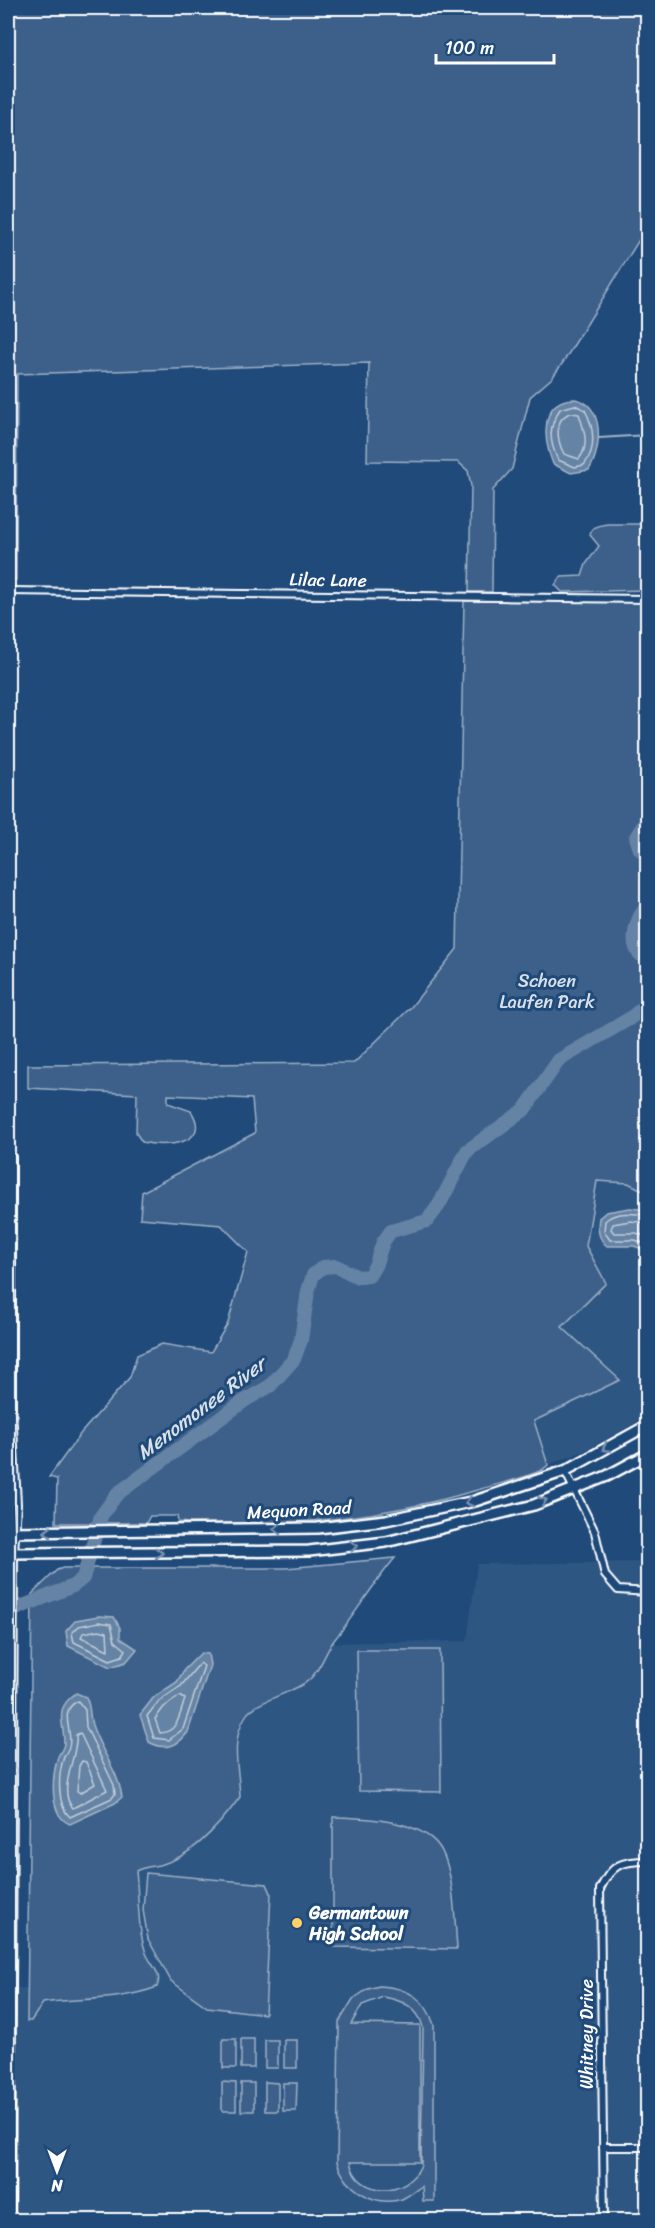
<svg xmlns="http://www.w3.org/2000/svg" width="655" height="2228" font-family="Sriracha,sans-serif">
<style>
.built{fill:#2e5683}
.green{fill:#3c618b;stroke:#9eb0c5;stroke-width:1.5;fill-rule:evenodd}
.water{fill:#6583a4;stroke:#a3b5c8;stroke-width:1.5}
.lines{fill:none;stroke-linecap:round;stroke-linejoin:round}
.shore{stroke:#c1cddb;stroke-width:1.5}
.stream{stroke:#a3b5c8;stroke-width:2}
.river{stroke:#6583a4;stroke-width:14}
.minor-casing{stroke:#fff;stroke-width:10}
.primary-casing{stroke:#fff;stroke-width:14}
.minor{stroke:#1f4a7a;stroke-width:6}
.primary{stroke:#1f4a7a;stroke-width:9}
.oneway{stroke:#7992af}
.poi-dot{fill:#ffd166;stroke:#1f4a7a;stroke-width:2}
.labels{text-anchor:middle;stroke-width:6;stroke-linejoin:round;paint-order:stroke}
.street-label{font-size:18px;fill:#fff;stroke:#1f4a7a}
.park-label{font-size:18px;fill:#d8dfe8;stroke:#1f4a7a}
.poi-label{font-size:18px;font-weight:bold;fill:#fff;stroke:#1f4a7a;text-anchor:start}
.water-label{font-size:20px;font-style:italic;fill:#d8e0e8;stroke:#1f4a7a}
</style>
<rect width="100%" height="100%" fill="#1f4a7a"/>
<filter id="ink" filterUnits="userSpaceOnUse"><feTurbulence type="fractalNoise" baseFrequency=".0167" numOctaves="2"/><feDisplacementMap in="SourceGraphic" scale="12" xChannelSelector="R" yChannelSelector="G"/><feConvolveMatrix kernelMatrix="1 2 1 2 8 2 1 2 1" color-interpolation-filters="sRGB"/></filter>
<g filter="url(#ink)">
<g class="built">
<polygon points="597,1181 628,1183 647,1192 647,1417 584,1451 548,1465 534,1421 619,1380 562,1327 606,1283 586,1246"/>
<polygon points="647,1562 647,2220 11,2220 12,1988 124,1989 125,1857 234,1698 313,1643 467,1641 477,1564"/>
</g>
<g class="green">
<polygon points="8,8 647,8 647,227 564,361 552,378 530,397 512,469 493,490 492,592 469,592 471,486 468,471 458,462 367,461 369,363 17,374 16,580 8,579"/>
<path d="M608,524H647V590L562,592L555,585L561,577L582,576L586,564L599,546L590,535C592,526 600,525 608,524Z"/>
<path d="M464,601L647,602V1192L628,1183L597,1181L586,1246L606,1283L562,1327L620,1380L534,1421L548,1465L542,1470C523,1479 501,1483 481,1489C384,1518 291,1527 190,1523L178,1522L177,1516H150L146,1523H56L57,1479L49,1477L81,1433L130,1377L137,1355L162,1344L211,1352L228,1323L248,1252L221,1225L140,1218L142,1192L255,1133L252,1099L168,1095V1103L191,1111C213,1145 163,1148 142,1142L136,1133L137,1094L28,1088V1065L354,1063L411,1007L457,949Z"/>
<polygon points="8,1553 14,1553 13,1931 8,1931"/>
<path d="M395,1558C373,1584 356,1613 335,1639C326,1650 322,1667 311,1678C297,1693 254,1700 245,1717C230,1743 239,1769 240,1797C222,1822 194,1855 163,1864C153,1867 145,1866 136,1871C139,1897 137,1927 146,1953C151,1966 163,1973 157,1987C120,2001 82,1998 43,2003L31,2021H27L32,1594L57,1570L63,1568H286Z"/>
<polygon points="357,1650 440,1650 441,1792 359,1791"/>
<path d="M333,1817C362,1818 418,1819 438,1845C454,1865 455,1923 457,1949L333,1947Z"/>
<polygon points="146,1873 267,1884 271,1893 265,2014 207,2007 171,1981 148,1939 143,1910"/>
<path d="M379,1986C407,1987 426,1998 434,2025V2201H423L422,2186C416,2190 409,2196 402,2199C374,2208 345,2188 337,2162L339,2022L353,1999L368,1989ZM383,1997C402,2000 418,2007 423,2027L421,2165C408,2196 358,2199 350,2162H420V2025L351,2024L362,2005Z"/>
<rect x="223" y="2039" width="13" height="29"/>
<rect x="241" y="2039" width="13" height="29"/>
<rect x="265" y="2040" width="13" height="28"/>
<rect x="284" y="2040" width="13" height="28"/>
<polygon points="222,2082 236,2083 236,2111 222,2111"/>
<polygon points="265,2082 278,2083 278,2111 265,2111"/>
<rect x="241" y="2083" width="13" height="28"/>
<polygon points="283,2083 297,2083 296,2111 283,2111"/>
</g>
<g class="water">
<path d="M575,399C605,404 602,450 589,470L571,473L553,464C543,440 539,399 575,399Z"/>
<path d="M630,1208L647,1210V1251L634,1246H607C598,1239 597,1229 599,1218L606,1212Z"/>
<polygon points="99,1616 114,1617 120,1628 120,1638 137,1649 126,1662 110,1667 68,1646 66,1631 76,1620"/>
<path d="M201,1653L208,1654L210,1665L188,1732C178,1746 165,1751 149,1742L140,1715L154,1697L177,1682L184,1670Z"/>
<path d="M76,1693L86,1697C91,1707 89,1715 92,1725C100,1750 118,1770 122,1797L115,1803L70,1824C49,1816 52,1778 57,1760C58,1754 64,1749 64,1743C64,1720 53,1710 76,1693Z"/>
</g>
<g class="lines">
<g class="shore">
<path d="M575,405L585,410C594,427 597,449 584,465L575,467L558,460C549,441 548,427 560,409Z"/>
<path d="M571,413L579,414C584,429 590,446 579,459L564,454C557,441 553,418 571,413Z"/>
<path d="M648,1215C634,1213 615,1211 605,1221L604,1231L610,1240H635L648,1245"/>
<polyline points="648,1223 630,1221 613,1224 611,1229 614,1233 636,1233 648,1237"/>
<polygon points="99,1622 111,1624 115,1641 126,1650 122,1656 110,1660 74,1642 72,1633 79,1626"/>
<polygon points="99,1630 107,1632 108,1650 81,1637 83,1633"/>
<polygon points="200,1663 204,1666 183,1729 169,1740 154,1738 147,1716 159,1701 181,1686"/>
<path d="M180,1696L185,1699C180,1713 178,1733 160,1733L155,1719L164,1707Z"/>
<path d="M78,1701L85,1710L86,1727L114,1785L115,1794L112,1798L70,1817C57,1806 58,1776 63,1760C64,1755 68,1752 69,1747C74,1731 57,1711 78,1701Z"/>
<path d="M80,1733L107,1790L73,1808C56,1791 79,1754 76,1735Z"/>
<polygon points="82,1761 86,1762 95,1784 80,1793 77,1791 79,1766"/>
</g>
<polyline class="stream" points="599,438 648,435"/>
<g class="river">
<polyline points="648,819 636,837 640,849 648,856"/>
<path d="M648,905C637,917 629,939 639,954H648"/>
<polyline points="8,1612 73,1586 83,1578 101,1516 117,1494 244,1401 270,1386 294,1359 301,1340 308,1291 313,1275 323,1267 336,1266 358,1277 369,1276 375,1266 383,1242 391,1231 427,1221 439,1205 467,1151 524,1110 559,1060 629,1019 648,1004"/>
</g>
<defs>
<g id="minor">
<polyline points="8,591 648,599"/>
<polyline points="565,1471 595,1532 605,1575 618,1590 648,1592"/>
<polyline points="603,2147 648,2147"/>
<polyline points="11,2220 14,1553 17,1504 12,1408 12,1157"/>
<path d="M604,2220L600,1889C612,1864 621,1861 648,1861"/>
</g>
<g id="primary">
<polyline points="8,1532 318,1528 386,1520 475,1501 565,1471 648,1425"/>
<polyline points="8,1553 309,1551 386,1542 534,1505 607,1476 648,1454"/>
</g>
</defs>
<use href="#minor" class="minor-casing"/>
<use href="#primary" class="primary-casing"/>
<use href="#minor" class="minor"/>
<use href="#primary" class="primary"/>
</g>
<defs><path id="oneway-chevron" d="M-2-3.5L2.5 0L-2 3.5" fill="none" stroke-width="1.6" stroke-linecap="round" stroke-linejoin="round" transform="scale(1.5)"/></defs>
<g class="oneway">
<use href="#oneway-chevron" transform="translate(606 1448) rotate(151)"/>
<use href="#oneway-chevron" transform="translate(543 1501) rotate(-22)"/>
<use href="#oneway-chevron" transform="translate(469 1502) rotate(166)"/>
<use href="#oneway-chevron" transform="translate(277 1529) rotate(179)"/>
<use href="#oneway-chevron" transform="translate(48 1532) rotate(180)"/>
<use href="#oneway-chevron" transform="translate(354 1546) rotate(-6)"/>
<use href="#oneway-chevron" transform="translate(159 1553)"/>
</g>
</g>
<circle class="poi-dot" cx="297" cy="1923" r="6"/>
<g class="labels">
<g class="street-label">
<text transform="translate(328 580) rotate(1)" y="6">Lilac Lane</text>
<text transform="translate(299 1510) rotate(-3)" y="6">Mequon Road</text>
<text transform="translate(587 2034) rotate(-90)" y="6">Whitney Drive</text>
</g>
<g class="park-label">
<text x="547" y="987">Schoen<tspan x="547" dy="21">Laufen Park</tspan></text>
</g>
<g class="poi-label">
<text x="309" y="1919">Germantown<tspan x="309" dy="21">High School</tspan></text>
</g>
<g class="water-label">
<text transform="translate(201 1408) rotate(-37)" y="7">Menomonee River</text>
</g>
</g>
<rect width="655" height="2228" fill="none" stroke="#1f4a7a" stroke-width="30"/>
<rect x="15" y="15" width="625" height="2198" fill="none" stroke="#fff" stroke-width="2" filter="url(#ink)"/>
<g transform="translate(57 2171) rotate(180)" stroke="#1f4a7a" stroke-width="4.5" paint-order="stroke">
<path d="M0-4.5L10 22L0 15L-10 22Z" fill="#ffffff"/>
<text y="-9" font-size="16" font-weight="bold" text-anchor="middle" fill="#ffffff">N</text>
</g>
<path d="M436 54v9h118v-9" fill="none" stroke="#ffffff" stroke-width="3"/>
<text x="445" y="54" font-size="18" fill="#ffffff" stroke="#1f4a7a" stroke-width="4.5" paint-order="stroke">100 m</text>
</svg>
